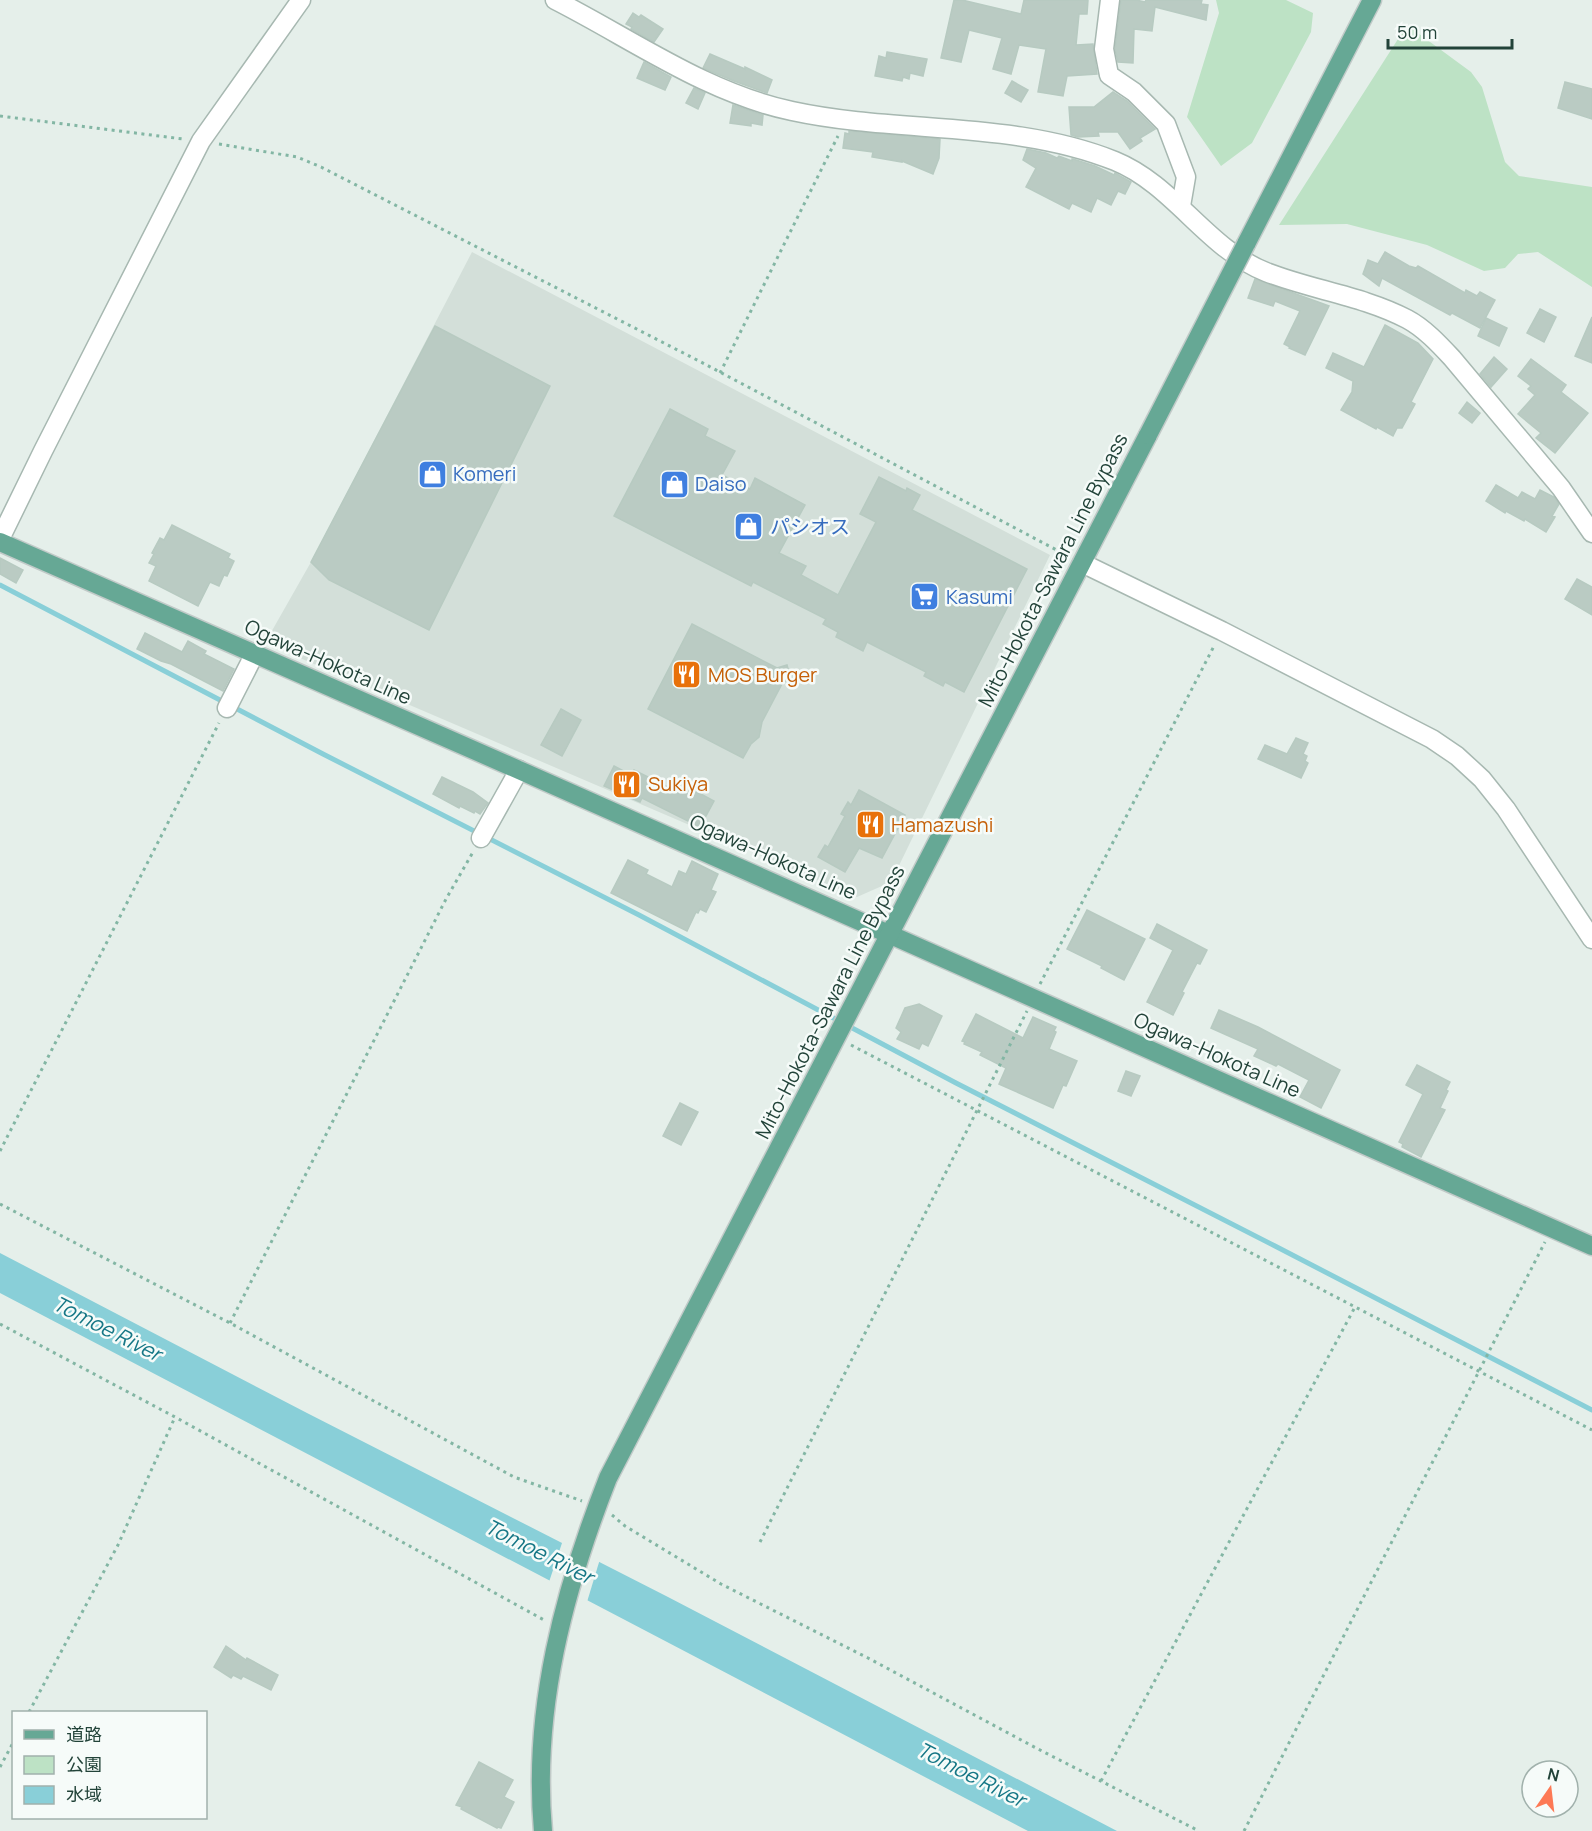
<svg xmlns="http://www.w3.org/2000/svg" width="1592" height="1831" font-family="Manrope,'Noto Sans JP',sans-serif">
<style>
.built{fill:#d3dfd9}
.green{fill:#bde2c5}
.water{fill:#89cfd8}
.pier{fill:#e5efea}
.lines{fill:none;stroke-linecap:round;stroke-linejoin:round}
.stream{stroke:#89cfd8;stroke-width:5}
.building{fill:#bacbc3;stroke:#b7cac1;stroke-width:1.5}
.minor-casing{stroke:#a7b8b1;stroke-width:21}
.major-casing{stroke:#c1cac8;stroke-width:21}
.path{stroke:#83b6a4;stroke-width:3;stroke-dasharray:3 4.5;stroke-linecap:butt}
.minor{stroke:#fff;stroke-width:18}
.major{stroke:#66a895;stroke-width:18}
.major-bridge-casing{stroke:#c1cac8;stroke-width:21;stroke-linecap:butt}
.major-bridge{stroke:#66a895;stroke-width:18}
.labels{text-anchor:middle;stroke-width:5;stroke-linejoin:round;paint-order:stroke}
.shop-label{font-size:20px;fill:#366cbe;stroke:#f6fbf9;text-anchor:start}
.street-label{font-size:20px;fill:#224339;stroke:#f6fbf9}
.food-label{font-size:20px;fill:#c56008;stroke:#f6fbf9;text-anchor:start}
.water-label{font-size:21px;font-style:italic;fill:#167786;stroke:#f6fbf9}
</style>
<rect width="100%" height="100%" fill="#e5efea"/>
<polygon class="built" points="472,252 1050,555 891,882 857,897 265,643 311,562"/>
<g class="green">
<polygon points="1216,0 1286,0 1313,13 1311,32 1252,143 1221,166 1187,117 1219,13"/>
<polygon points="1407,25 1471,72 1482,87 1505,162 1519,176 1592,187 1592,287 1538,252 1518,254 1505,268 1484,271 1427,245 1347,224 1279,225"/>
</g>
<polygon class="water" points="0,1253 307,1413 668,1597 1117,1831 1028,1831 0,1293"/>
<polygon class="pier" points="563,1540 600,1559 587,1602 549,1582"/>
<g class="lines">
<polyline class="stream" points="0,585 323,754 639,915 956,1083 1275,1246 1592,1410"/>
</g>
<g class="building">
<polygon points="954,0 962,0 1021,14 1024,0 1088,0 1087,14 1079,14 1076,45 1093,44 1097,74 1067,76 1063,96 1038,92 1046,49 1019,45 1011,74 993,69 1002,38 969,30 961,62 941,58"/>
<polygon points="1121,0 1136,0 1145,2 1146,0 1202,0 1201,4 1208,5 1206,20 1155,7 1152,31 1134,29 1133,63 1118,62 1115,49"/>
<polygon points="633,13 639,17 641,15 663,29 654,42 631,29 632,27 626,24"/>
<polygon points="887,52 927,59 923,76 910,73 909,79 903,77 902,81 875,76 879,56 886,58"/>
<polygon points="710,54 745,69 745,67 772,80 767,93 734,81 703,68"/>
<polygon points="644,62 671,77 665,90 637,78"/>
<polygon points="1012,81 1028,90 1021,102 1005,93"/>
<polygon points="1565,82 1592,89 1592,119 1558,108"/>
<polygon points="694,88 705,93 698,109 686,103"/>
<polygon points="1113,92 1127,101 1155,129 1140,138 1142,141 1130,149 1118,132 1098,132 1099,136 1078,137 1071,135 1069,107 1094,107"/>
<polygon points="733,105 763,115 762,125 751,123 751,126 730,123"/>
<polygon points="849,131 940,139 939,158 933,174 902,161 902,162 872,157 873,152 843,148 845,133 849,134"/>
<polygon points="1027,149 1046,153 1057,158 1059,156 1072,161 1072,159 1073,159 1095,166 1114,175 1115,173 1131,182 1125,194 1118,191 1111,205 1097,198 1091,212 1072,203 1069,209 1026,187 1036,168 1023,160"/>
<polygon points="1385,252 1409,266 1416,268 1418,266 1465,293 1466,290 1477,296 1480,292 1495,300 1480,328 1452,313 1450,315 1382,278 1379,286 1363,274 1368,260 1378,264"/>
<polygon points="1255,279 1329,306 1305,355 1289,348 1290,347 1284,344 1300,311 1275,301 1273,306 1248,298"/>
<polygon points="1540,309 1556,317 1544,342 1527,333"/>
<polygon points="1592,317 1592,363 1575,356"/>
<polygon points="1486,318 1507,328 1499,346 1478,336"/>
<polygon points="1385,325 1418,343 1433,359 1411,402 1415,404 1402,428 1397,428 1393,436 1377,427 1376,429 1341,410 1352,392 1353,381 1326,368 1333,353 1364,367"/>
<polygon points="435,326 550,386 429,630 329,580 311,562"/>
<polygon points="1494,357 1507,369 1491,387 1480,374"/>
<polygon points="1531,359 1566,385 1561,392 1588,413 1555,453 1536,438 1541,433 1518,414 1535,395 1528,389 1531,386 1518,376"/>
<polygon points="1467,402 1480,413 1472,423 1459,413"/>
<polygon points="670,409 708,429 705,436 735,451 722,475 750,489 755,478 805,505 779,553 806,566 801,575 838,595 876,522 860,514 879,477 906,491 907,488 920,495 912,510 1027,569 964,692 945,682 943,686 924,676 926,672 867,642 863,651 836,637 838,632 823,624 826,619 753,582 751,586 614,516"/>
<polygon points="1496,485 1518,498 1522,492 1535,499 1540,490 1554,497 1559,504 1552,516 1555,517 1546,532 1525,519 1524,521 1506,511 1505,513 1486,501"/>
<polygon points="172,525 230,554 228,558 234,561 227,576 224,575 219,586 210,582 198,606 149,581 156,566 149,563 154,554 152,553 160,538 164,540"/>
<polygon points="0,558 23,570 16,583 0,574"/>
<polygon points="1577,579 1592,587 1592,615 1565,599"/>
<polygon points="692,624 777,668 787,665 791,680 783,682 762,722 759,737 751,744 743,758 648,709"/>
<polygon points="145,633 182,652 188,641 206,651 204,654 234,669 223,691 171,664 161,661 137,649"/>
<polygon points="561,709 581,720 562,756 541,745"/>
<polygon points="1296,738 1308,743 1303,754 1307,756 1305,761 1308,763 1301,778 1258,759 1265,745 1287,754"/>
<polygon points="614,766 631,775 634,770 670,788 675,780 714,801 700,827 642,798 640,802 604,786"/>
<polygon points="442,777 473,792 488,803 480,814 475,811 474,813 460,806 459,808 433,794"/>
<polygon points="859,790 905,815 882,858 859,848 845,872 818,857 825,845 828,847 845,816 841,814 848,802 851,805"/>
<polygon points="628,860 648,870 646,874 672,887 679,871 686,874 692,861 718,874 711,890 716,892 706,912 700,909 698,913 696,912 687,931 611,893"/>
<polygon points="1087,910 1145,939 1124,980 1101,968 1102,966 1067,949"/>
<polygon points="1157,924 1207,950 1200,964 1197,963 1182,992 1184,993 1173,1015 1147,1002 1173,950 1150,938"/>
<polygon points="919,1004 942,1016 928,1046 922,1043 919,1049 897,1039 901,1032 896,1028 905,1008"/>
<polygon points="1219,1010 1258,1027 1340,1070 1321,1108 1300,1097 1309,1080 1278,1064 1276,1066 1254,1056 1258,1049 1211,1028"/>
<polygon points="976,1014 1023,1038 1033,1017 1056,1027 1054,1031 1056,1032 1049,1049 1077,1061 1066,1086 1063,1085 1053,1108 999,1084 1006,1068 980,1055 982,1052 964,1044 965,1042 962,1041"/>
<polygon points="1417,1065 1450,1082 1446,1090 1448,1091 1440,1108 1445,1110 1421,1157 1402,1147 1403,1144 1399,1142 1423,1094 1406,1085"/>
<polygon points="1126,1071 1140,1076 1131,1096 1118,1091"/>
<polygon points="680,1103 698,1112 681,1145 663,1136"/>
<polygon points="226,1646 246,1660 247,1658 278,1675 271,1690 243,1676 241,1679 233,1675 231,1678 214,1667"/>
<polygon points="479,1762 513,1780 504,1797 514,1802 501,1828 498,1827 497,1828 461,1809 462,1807 456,1805"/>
</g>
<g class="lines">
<defs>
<g id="minor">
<path d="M555,0C632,39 706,93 792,111C898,134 1013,120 1115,161C1174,185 1207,249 1266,272C1312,290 1363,296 1407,319C1424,328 1439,344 1452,358L1561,488L1592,533"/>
<polyline points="1110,0 1104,49 1109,75 1134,92 1166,124 1186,177 1181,206"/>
<polyline points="0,539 43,451 201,141 301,0"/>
<polyline points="1082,563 1222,631 1432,739 1457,756 1482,779 1506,809 1592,939"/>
<polyline points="227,708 254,655"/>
<polyline points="481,838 519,770"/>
</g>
<g id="major">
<polyline points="1246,244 1372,0"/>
<polyline points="0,542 519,770 1592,1246"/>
<path d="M543,1831C532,1709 564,1590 608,1478L1148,435"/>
</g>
</defs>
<use href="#minor" class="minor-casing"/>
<use href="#major" class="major-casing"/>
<g class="path">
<polyline points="0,116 183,139"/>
<polyline points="219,144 297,157 321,167 699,361 1068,556"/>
<polyline points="720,373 838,136"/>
<polyline points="1040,984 1214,646"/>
<polyline points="851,1045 1592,1430"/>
<polyline points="0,1151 219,723"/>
<polyline points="0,1204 230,1323 514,1477 582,1501"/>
<polyline points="230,1323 446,899 473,852"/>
<polyline points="0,1324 175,1417 544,1620"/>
<polyline points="612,1515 625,1526 721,1584 868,1658 1038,1749 1199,1831"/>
<polyline points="760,1542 1027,1011"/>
<polyline points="29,1712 118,1545 175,1417"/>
<polyline points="0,1767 14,1741"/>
<polyline points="1101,1781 1355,1307"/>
<polyline points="1244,1831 1545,1242"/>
</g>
<use href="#minor" class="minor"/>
<use href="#major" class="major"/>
<defs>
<polyline id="major-bridge" points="1148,435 1246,244"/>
</defs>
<use href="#major-bridge" class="major-bridge-casing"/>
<use href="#major-bridge" class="major-bridge"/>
</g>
<defs>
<symbol id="shop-square" viewBox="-11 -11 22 22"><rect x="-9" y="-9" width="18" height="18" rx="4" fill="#3f7fe0" stroke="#f6fbf9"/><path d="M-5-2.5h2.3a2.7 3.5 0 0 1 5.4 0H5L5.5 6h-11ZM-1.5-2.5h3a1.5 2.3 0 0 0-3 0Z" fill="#fff"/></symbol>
<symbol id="supermarket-square" viewBox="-11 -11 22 22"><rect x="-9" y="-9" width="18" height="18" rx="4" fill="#3f7fe0" stroke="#f6fbf9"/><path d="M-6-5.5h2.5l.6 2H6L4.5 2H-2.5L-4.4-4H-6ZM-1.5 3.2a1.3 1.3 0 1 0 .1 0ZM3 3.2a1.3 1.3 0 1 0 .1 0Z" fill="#fff"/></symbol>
<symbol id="restaurant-square" viewBox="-11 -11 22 22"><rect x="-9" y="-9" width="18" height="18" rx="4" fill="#e8710a" stroke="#f6fbf9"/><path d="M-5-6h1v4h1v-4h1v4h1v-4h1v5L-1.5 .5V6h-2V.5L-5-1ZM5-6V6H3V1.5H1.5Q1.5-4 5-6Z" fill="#fff"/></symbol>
</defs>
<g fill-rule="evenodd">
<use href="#shop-square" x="416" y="458" width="33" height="33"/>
<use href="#shop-square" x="658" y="468" width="33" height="33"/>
<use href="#shop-square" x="732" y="510" width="33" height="33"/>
<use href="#supermarket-square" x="908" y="580" width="33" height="33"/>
<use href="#restaurant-square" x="670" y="658" width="33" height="33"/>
<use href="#restaurant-square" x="610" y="768" width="33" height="33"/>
<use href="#restaurant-square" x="854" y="808" width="33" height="33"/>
</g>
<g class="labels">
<g class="shop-label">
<text x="453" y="481">Komeri</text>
<text x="695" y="491">Daiso</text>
<text x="770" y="534">パシオス</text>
<text x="946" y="604">Kasumi</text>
</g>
<g class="street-label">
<text transform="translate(1053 570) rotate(-63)" y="7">Mito-Hokota-Sawara Line Bypass</text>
<text transform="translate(328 662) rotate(24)" y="7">Ogawa-Hokota Line</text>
<text transform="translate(773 857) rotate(24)" y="7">Ogawa-Hokota Line</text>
<text transform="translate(830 1002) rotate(-63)" y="7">Mito-Hokota-Sawara Line Bypass</text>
<text transform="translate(1217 1055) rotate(24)" y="7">Ogawa-Hokota Line</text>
</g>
<g class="food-label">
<text x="708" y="682">MOS Burger</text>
<text x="648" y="791">Sukiya</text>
<text x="891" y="832">Hamazushi</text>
</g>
<g class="water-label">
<text transform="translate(107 1329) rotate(27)" y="7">Tomoe River</text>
<text transform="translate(539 1552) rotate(27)" y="7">Tomoe River</text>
<text transform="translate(971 1775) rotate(27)" y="7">Tomoe River</text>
</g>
</g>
<rect x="12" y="1711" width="195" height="108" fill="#f6fbf9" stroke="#a1b1ac" stroke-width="1.5"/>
<rect x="24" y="1730" width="30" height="9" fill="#66a895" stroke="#a1b1ac" stroke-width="1.5"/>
<text x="66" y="1741" font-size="18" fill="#224339">道路</text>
<rect x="24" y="1756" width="30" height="18" fill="#bde2c5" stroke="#a1b1ac" stroke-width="1.5"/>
<text x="66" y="1771" font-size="18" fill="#224339">公園</text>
<rect x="24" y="1786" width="30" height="18" fill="#89cfd8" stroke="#a1b1ac" stroke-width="1.5"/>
<text x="66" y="1801" font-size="18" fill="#224339">水域</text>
<g transform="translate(1550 1789) rotate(14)"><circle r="28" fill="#f6fbf9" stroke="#a1b1ac" stroke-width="1.5"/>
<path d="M0-4.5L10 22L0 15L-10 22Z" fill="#fd7955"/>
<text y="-9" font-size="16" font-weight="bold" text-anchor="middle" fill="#224339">N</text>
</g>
<path d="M1388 39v9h124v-9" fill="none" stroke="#224339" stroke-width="3"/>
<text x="1397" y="39" font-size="18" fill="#224339" stroke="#f6fbf9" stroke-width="4.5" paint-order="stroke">50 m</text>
</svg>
